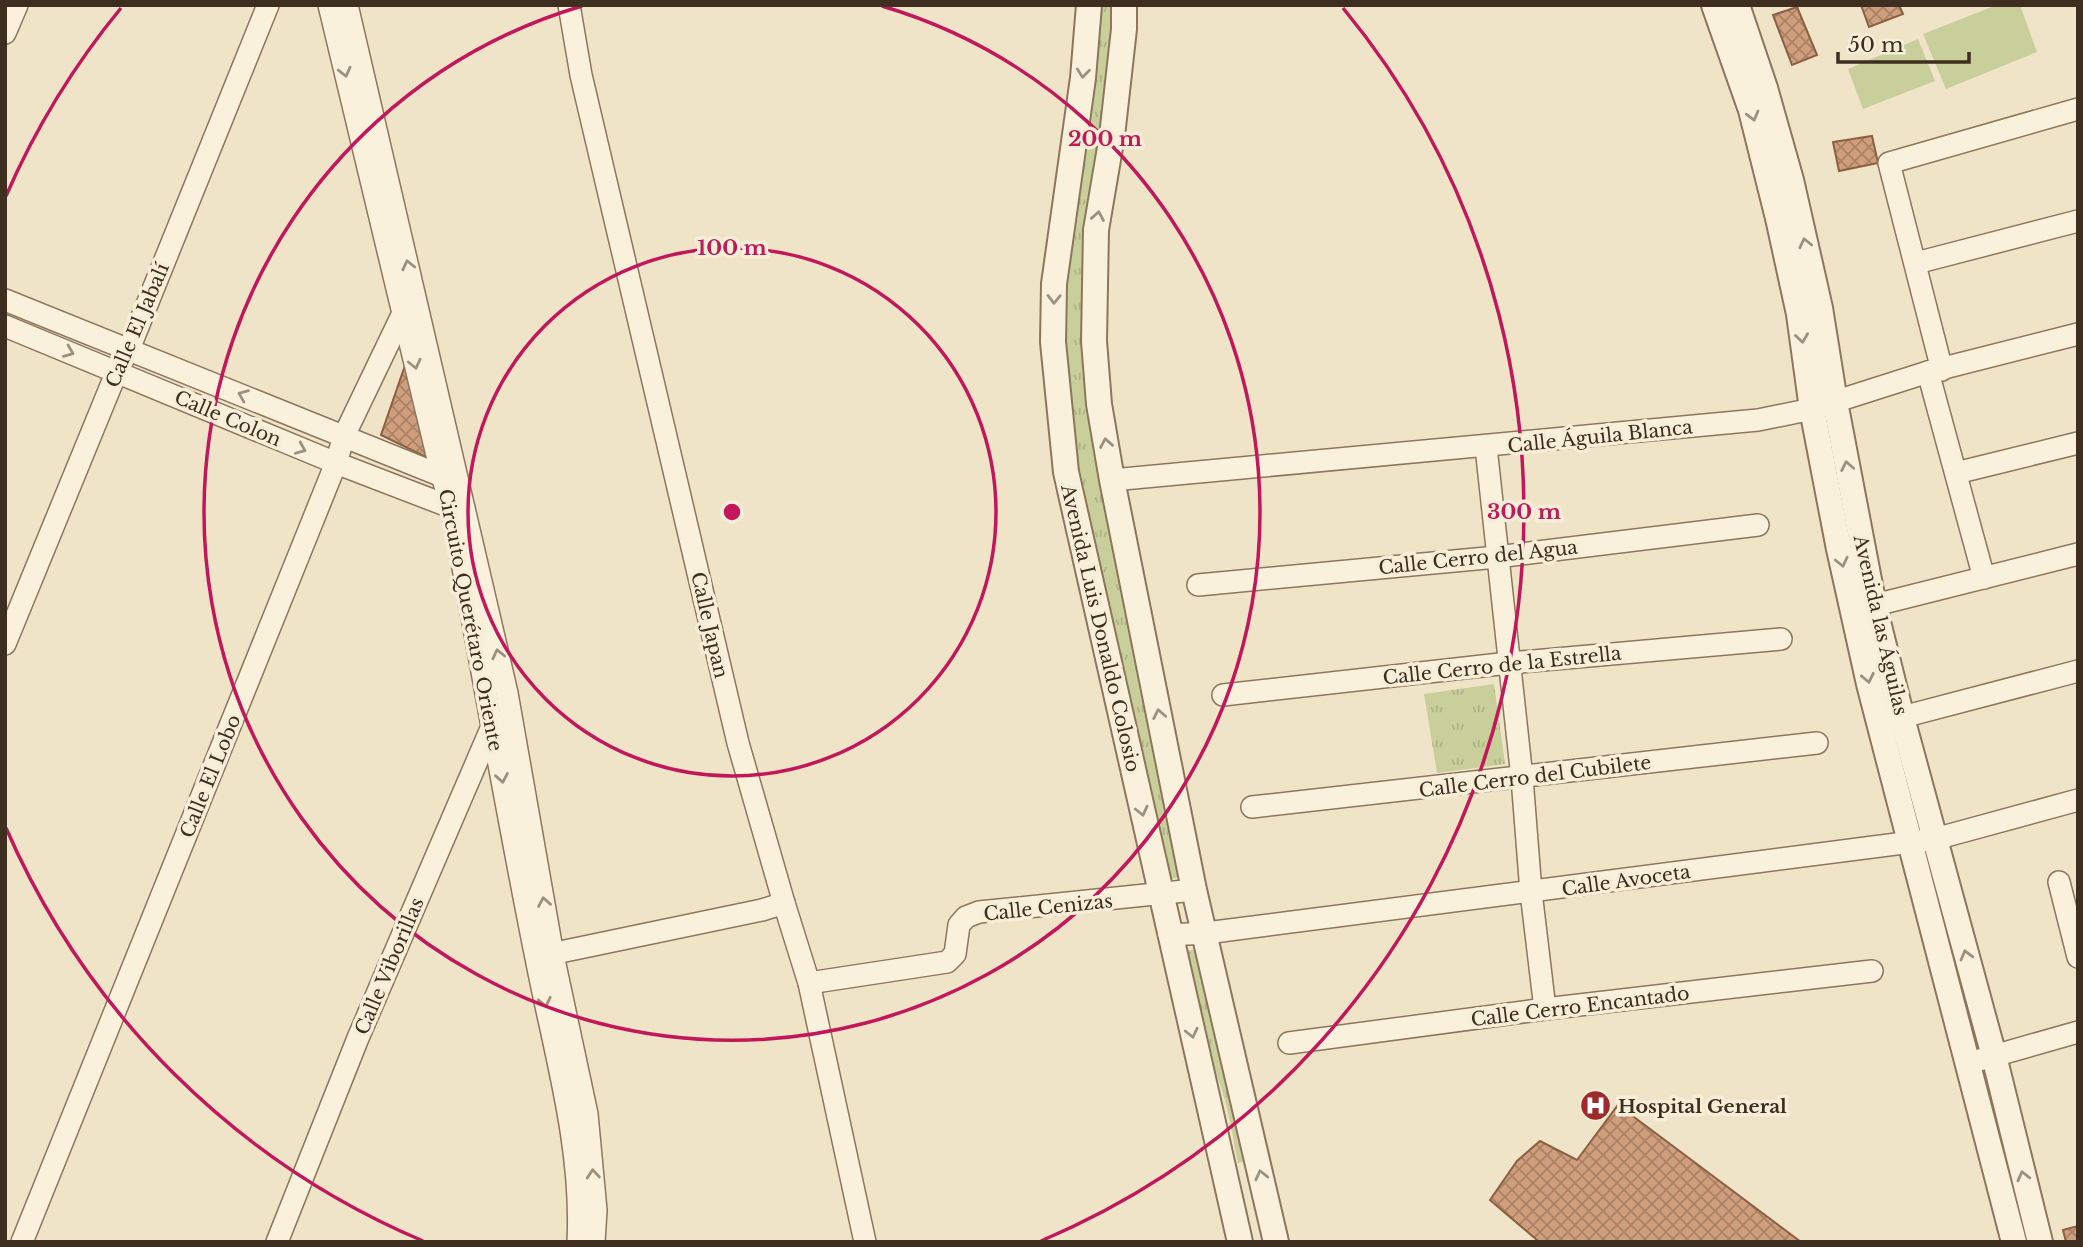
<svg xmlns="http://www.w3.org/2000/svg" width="2083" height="1247" font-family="'Libre Baskerville',serif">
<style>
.grass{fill:#c9cf9b}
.park{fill:url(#park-tufts)}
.building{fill:url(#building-cross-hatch);stroke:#8d5f41;stroke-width:2}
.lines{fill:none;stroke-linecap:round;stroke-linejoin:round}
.minor-casing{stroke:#8d765c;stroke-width:24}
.tertiary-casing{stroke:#8d765c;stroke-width:28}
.minor{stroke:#faf1dc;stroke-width:21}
.tertiary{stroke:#faf1dc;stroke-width:24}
.oneway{stroke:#9c907e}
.ring{fill:none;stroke:#c2185b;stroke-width:3.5}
.labels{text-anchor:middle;stroke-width:7;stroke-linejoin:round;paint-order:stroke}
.street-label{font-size:19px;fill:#3d2e20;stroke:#f7eed8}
.poi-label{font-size:19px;font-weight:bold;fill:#3d2e20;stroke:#f7eed8;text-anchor:start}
.centre{fill:#c2185b;stroke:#f7eed8;stroke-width:3.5}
.ring-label{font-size:21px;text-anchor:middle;font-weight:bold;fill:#c2185b;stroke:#f7eed8;stroke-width:7;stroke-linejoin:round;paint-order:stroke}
</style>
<defs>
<pattern id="park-tufts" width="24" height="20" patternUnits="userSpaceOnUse" patternTransform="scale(1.75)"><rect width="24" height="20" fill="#c9cf9b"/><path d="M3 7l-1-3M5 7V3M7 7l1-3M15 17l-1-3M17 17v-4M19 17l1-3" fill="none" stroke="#aeb285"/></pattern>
<pattern id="building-cross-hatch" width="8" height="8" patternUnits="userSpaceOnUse" patternTransform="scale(1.75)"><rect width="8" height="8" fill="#cf9f7d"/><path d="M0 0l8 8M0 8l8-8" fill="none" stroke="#a98266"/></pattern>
</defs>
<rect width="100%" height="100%" fill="#f0e4c8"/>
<g class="grass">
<polygon points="1997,5 2020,5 2037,52 1946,89 1923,34"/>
<polygon points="1918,39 1935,81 1863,109 1848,69"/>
</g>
<g class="park">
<polygon points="1100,5 1115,5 1083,308 1185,876 1167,880 1082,496 1069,413 1065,351 1067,290 1071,242"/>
<polygon points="1494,684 1505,764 1437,773 1424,694"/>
<path d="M1186,950H1203L1249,1160L1238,1163C1231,1127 1226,1091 1209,1059Z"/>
</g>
<g class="building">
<polygon points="1861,5 1899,5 1903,14 1869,27"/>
<polygon points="1797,7 1817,55 1792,65 1773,15"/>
<polygon points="1872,136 1878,163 1839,171 1833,142"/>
<polygon points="411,348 438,463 381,435"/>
<polygon points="1618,1105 1801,1242 1536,1242 1537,1240 1490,1200 1517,1161 1540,1141 1577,1160"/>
<polygon points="2078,1226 2078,1242 2066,1242 2063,1230"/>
</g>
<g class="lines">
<defs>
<g id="minor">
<path d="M329,5L442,476L452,508C480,658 506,809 536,958C554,1051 583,1146 578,1242"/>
<polyline points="347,5 507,693 553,955 587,1114 596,1210 594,1242"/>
<polyline points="569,5 581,75 738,743 784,903 809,983 865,1242"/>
<polyline points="5,33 17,5"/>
<polyline points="1916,263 2078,221"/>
<polyline points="5,300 442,476 452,478"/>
<polyline points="5,326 336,463 461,511"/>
<polyline points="1942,370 1889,163 2078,109"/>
<polyline points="1928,372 1984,578"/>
<polyline points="1486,447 1522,778 1531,892 1545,1009"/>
<polyline points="1956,473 2078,443"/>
<polyline points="1112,480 1758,420 1812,409 1928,372 2078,334"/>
<polyline points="1198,585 1497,557 1758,525"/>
<polyline points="1859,609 2078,554"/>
<polyline points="5,644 117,371 129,349 268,5"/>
<polyline points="1223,695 1509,663 1781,639"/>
<polyline points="1887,721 2078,671"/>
<polyline points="1252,807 1817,743"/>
<polyline points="2059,882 2078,957"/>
<polyline points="1169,935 1206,933 1935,839 2078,800"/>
<polyline points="541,956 762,910 784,903"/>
<polyline points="809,983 947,962 955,954 959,925 966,917 979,912 1194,890"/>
<polyline points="1289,1043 1545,1009 1872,971"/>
<polyline points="1969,1063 2078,1032"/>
<polyline points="22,1242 336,463 344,436 403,313"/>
<polyline points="277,1242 358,1038 493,724"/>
</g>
<g id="tertiary">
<polyline points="1089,5 1083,78 1054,284 1053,342 1066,472 1240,1242"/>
<polyline points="1124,5 1124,29 1112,136 1096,230 1094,341 1099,404 1112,480 1194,890 1276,1242"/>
<polyline points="1714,5 1751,110 1778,218 1799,314 1812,409 1839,549 1869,684 2014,1242"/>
<polyline points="1737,5 1765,88 1791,180 1820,308 1835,402 1874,606 1902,718 1994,1056 2040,1242"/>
</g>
</defs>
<use href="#minor" class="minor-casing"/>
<use href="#tertiary" class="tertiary-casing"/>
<use href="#minor" class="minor"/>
<use href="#tertiary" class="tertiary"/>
</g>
<defs><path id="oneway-chevron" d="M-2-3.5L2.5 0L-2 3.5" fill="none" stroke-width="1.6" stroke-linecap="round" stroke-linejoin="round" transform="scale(1.75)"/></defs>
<g class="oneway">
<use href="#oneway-chevron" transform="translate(345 72) rotate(76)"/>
<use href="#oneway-chevron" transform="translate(1083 73) rotate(96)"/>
<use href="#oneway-chevron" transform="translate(1753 116) rotate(75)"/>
<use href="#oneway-chevron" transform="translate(1098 216) rotate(-80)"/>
<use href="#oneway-chevron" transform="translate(1805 243) rotate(-103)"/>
<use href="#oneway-chevron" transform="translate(408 265) rotate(-103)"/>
<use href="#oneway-chevron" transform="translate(1054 299) rotate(91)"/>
<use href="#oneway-chevron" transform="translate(1802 338) rotate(82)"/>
<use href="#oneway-chevron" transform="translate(69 352) rotate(22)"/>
<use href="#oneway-chevron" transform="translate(415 364) rotate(77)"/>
<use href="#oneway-chevron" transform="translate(243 395) rotate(-158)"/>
<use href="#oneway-chevron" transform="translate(1106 443) rotate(-100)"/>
<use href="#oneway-chevron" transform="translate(301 449) rotate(23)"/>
<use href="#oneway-chevron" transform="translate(1847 466) rotate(-101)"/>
<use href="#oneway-chevron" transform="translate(1842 562) rotate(77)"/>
<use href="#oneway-chevron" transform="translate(498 654) rotate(-103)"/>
<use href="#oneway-chevron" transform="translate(1868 678) rotate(78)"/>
<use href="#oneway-chevron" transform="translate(1159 714) rotate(-101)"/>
<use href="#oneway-chevron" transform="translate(502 778) rotate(80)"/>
<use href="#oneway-chevron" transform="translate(1142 811) rotate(77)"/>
<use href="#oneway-chevron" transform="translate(544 902) rotate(-100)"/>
<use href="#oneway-chevron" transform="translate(1966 955) rotate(-105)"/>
<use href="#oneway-chevron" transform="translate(545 1002) rotate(78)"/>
<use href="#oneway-chevron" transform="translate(1192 1033) rotate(77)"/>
<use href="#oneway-chevron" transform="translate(593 1174) rotate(-95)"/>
<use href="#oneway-chevron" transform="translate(1261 1175) rotate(-103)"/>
<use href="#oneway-chevron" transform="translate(2023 1176) rotate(-104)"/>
</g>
<g class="ring">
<circle cx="732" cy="512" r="264"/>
<path d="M882 6A528 528 0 1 1 582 6"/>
<path d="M423 1241A792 792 0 0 1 6 828M6 196A792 792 0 0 1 121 8M1343 8A792 792 0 0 1 1041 1241"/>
</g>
<defs>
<symbol id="hospital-disc" viewBox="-11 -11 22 22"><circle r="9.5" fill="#9e2a2b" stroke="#f7eed8"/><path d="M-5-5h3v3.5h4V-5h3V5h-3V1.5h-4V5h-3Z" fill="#fff"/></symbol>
</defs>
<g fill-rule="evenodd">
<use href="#hospital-disc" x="1578" y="1088" width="35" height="35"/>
</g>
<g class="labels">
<g class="street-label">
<text transform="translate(137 325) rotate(-67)" y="7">Calle El Jabalí</text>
<text transform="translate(228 418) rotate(23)" y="7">Calle Colon</text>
<text transform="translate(1600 436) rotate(-6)" y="7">Calle Águila Blanca</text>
<text transform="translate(1478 557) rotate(-6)" y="7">Calle Cerro del Agua</text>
<text transform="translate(471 620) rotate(79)" y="7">Circuito Querétaro Oriente</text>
<text transform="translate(710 625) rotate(77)" y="7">Calle Japan</text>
<text transform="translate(1881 625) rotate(77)" y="7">Avenida las Águilas</text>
<text transform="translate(1101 628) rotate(77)" y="7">Avenida Luis Donaldo Colosio</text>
<text transform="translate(1502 665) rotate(-6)" y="7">Calle Cerro de la Estrella</text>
<text transform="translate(210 776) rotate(-68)" y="7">Calle El Lobo</text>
<text transform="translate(1535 776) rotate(-7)" y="7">Calle Cerro del Cubilete</text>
<text transform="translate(1626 880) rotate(-8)" y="7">Calle Avoceta</text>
<text transform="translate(1048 907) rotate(-6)" y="7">Calle Cenizas</text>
<text transform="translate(389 966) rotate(-67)" y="7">Calle Viborillas</text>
<text transform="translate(1580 1006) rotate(-7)" y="7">Calle Cerro Encantado</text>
</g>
<g class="poi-label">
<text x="1618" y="1113">Hospital General</text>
</g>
</g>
<circle cx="732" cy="512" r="10" class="centre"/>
<g class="ring-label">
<text x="1105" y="146">200 m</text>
<text x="732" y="255">100 m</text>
<text x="1524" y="519">300 m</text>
</g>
<rect width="2083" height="1247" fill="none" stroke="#3d2e20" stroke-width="14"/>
<path d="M1838 52v10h131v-10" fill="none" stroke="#3d2e20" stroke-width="3.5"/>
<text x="1848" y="52" font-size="21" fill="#3d2e20" stroke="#f7eed8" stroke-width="5" paint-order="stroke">50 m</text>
</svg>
